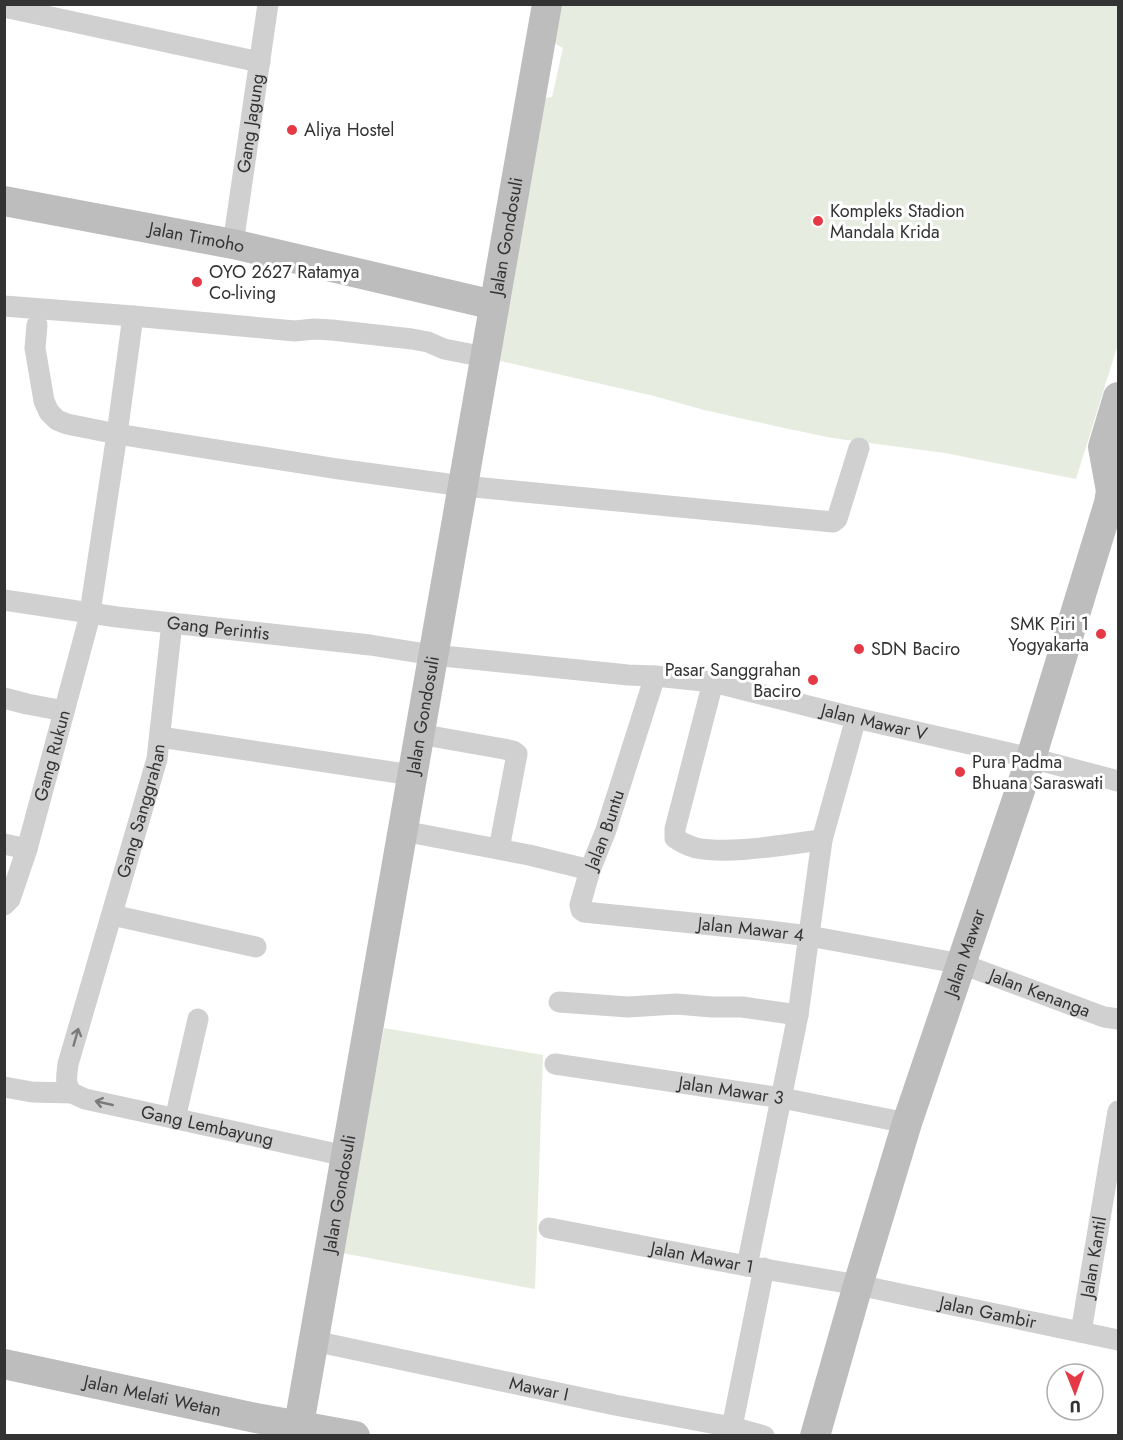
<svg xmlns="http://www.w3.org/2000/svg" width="1123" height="1440" font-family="Jost,sans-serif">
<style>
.green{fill:#e6ecdf}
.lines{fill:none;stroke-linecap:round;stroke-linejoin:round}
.street{stroke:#d0d0d0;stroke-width:21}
.secondary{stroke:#bdbdbd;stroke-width:30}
.oneway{stroke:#7a7a7a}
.poi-dot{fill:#e63946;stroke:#fff;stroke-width:2}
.labels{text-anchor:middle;stroke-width:6;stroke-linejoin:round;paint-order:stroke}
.street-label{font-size:18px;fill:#333;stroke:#fff}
.poi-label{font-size:18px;fill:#333;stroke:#fff;text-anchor:start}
</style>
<rect width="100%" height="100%" fill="#fff"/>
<g class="green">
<polygon points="555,5 1118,5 1118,344 1076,479 945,453 832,438 789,429 704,410 654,396 496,360 538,99 552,97 563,48 548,40"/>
<polygon points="384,1028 543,1055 535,1289 342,1253"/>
</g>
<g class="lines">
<g class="street">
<polyline points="4,7 260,62"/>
<path id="s1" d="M233,244L268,4"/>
<polyline points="4,306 133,316 295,331 314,329 332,330 412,339 428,342 444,349 485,357"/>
<polyline points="37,325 35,348 44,401 49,412 57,420 67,424 117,434 133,316"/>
<path id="s2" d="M4,600L117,617L370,645L433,655L628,675L655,676L713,682L856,718L1031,758L1118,781"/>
<path d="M713,682L675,829V838C682,843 689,846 696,848C732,855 786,844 822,840"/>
<polyline points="4,698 27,704 64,711"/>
<polyline points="419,734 504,749 513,751 517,754 499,849"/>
<polyline points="160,737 412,775"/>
<path id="s3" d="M403,831L529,855L590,870L606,830L655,676"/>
<polyline points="4,844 27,849"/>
<path id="s4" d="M590,870L580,905L581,910L584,912L761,930L809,936L962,964L1104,1017L1118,1019"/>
<path id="s5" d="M4,905L10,899L27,849L89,619L117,434L338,469L463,486L833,522L837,519L859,448"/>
<polyline points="112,915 256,947"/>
<polyline points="559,1002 628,1007 676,1004 712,1007 742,1007 798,1015 822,840 856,718"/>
<path id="s6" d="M555,1064L782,1098L907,1123"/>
<path id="s7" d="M4,1087L32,1092L72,1093L85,1099L346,1156"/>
<path id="s8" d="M72,1093C64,1085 67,1074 68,1064L157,759L172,623"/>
<polyline points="175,1119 198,1019"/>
<path id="s9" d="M549,1228L747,1266L858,1285L1118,1340"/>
<polyline points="747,1266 798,1015"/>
<path id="s10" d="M1081,1332L1118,1111"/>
<path id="s11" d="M314,1341L615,1405L732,1427L764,1436"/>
<polyline points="732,1427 764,1268"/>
</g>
<g class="secondary">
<path id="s12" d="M4,201L233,244L494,305"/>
<path id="s13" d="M4,1364L256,1418L355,1436"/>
<path id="s14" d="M297,1436L547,4"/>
<path id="s15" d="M815,1436L858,1285L907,1123L1031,758L1109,503L1111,491L1103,447L1118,397"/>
</g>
</g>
<defs><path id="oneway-shaft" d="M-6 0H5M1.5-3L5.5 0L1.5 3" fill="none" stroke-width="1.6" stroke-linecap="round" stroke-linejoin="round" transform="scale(1.5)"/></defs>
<g class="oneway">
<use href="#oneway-shaft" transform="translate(76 1037) rotate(-74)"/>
<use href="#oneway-shaft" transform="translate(104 1103) rotate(-167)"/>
</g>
<g class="poi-dot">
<circle cx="292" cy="130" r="6"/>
<circle cx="818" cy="221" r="6"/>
<circle cx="197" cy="282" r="6"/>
<circle cx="1101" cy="634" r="6"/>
<circle cx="859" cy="649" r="6"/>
<circle cx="813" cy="680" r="6"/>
<circle cx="960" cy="772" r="6"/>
</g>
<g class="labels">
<g class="street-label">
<text dy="6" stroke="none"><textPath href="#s1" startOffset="122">Gang Jagung</textPath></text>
<text dy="6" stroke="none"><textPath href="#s14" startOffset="1218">Jalan Gondosuli</textPath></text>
<text dy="6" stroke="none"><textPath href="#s12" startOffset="196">Jalan Timoho</textPath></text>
<text dy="6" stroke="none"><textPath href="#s2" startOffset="216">Gang Perintis</textPath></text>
<text dy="6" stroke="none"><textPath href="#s14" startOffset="732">Jalan Gondosuli</textPath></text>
<text dy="6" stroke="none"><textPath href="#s2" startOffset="880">Jalan Mawar V</textPath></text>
<text dy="6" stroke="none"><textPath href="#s5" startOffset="158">Gang Rukun</textPath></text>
<text dy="6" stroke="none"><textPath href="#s8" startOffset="294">Gang Sanggrahan</textPath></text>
<text dy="6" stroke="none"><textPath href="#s3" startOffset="234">Jalan Buntu</textPath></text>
<text dy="6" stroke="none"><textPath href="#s4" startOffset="213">Jalan Mawar 4</textPath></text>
<text dy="6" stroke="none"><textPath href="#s15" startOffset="506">Jalan Mawar</textPath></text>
<text dy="6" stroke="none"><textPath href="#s4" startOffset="510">Jalan Kenanga</textPath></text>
<text dy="6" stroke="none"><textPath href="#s6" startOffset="178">Jalan Mawar 3</textPath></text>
<text dy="6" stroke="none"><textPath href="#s7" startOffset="208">Gang Lembayung</textPath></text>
<text dy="6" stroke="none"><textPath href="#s14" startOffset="246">Jalan Gondosuli</textPath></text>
<text dy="6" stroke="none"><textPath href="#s9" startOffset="156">Jalan Mawar 1</textPath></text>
<text dy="6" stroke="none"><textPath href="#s10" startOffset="76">Jalan Kantil</textPath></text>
<text dy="6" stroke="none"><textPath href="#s9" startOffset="447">Jalan Gambir</textPath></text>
<text dy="6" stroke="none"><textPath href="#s11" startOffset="230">Mawar I</textPath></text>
<text dy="6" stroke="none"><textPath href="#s13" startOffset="152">Jalan Melati Wetan</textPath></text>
</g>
<g class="poi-label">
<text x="304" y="136">Aliya Hostel</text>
<text x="830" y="217">Kompleks Stadion<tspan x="830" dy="21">Mandala Krida</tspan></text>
<text x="209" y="278">OYO 2627 Ratamya<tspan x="209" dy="21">Co-living</tspan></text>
<text x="1089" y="630" text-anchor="end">SMK Piri 1<tspan x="1089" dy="21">Yogyakarta</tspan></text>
<text x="871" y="655">SDN Baciro</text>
<text x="801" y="676" text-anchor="end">Pasar Sanggrahan<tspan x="801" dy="21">Baciro</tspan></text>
<text x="972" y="768">Pura Padma<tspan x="972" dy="21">Bhuana Saraswati</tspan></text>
</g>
</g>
<rect width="1123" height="1440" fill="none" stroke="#333333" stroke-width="12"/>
<g transform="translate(1075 1392) rotate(179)"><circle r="28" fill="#ffffff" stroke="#adadad" stroke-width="1.5"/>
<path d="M0-4.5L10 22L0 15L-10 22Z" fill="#e63946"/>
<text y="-9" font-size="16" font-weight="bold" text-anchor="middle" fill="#333333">U</text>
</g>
</svg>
